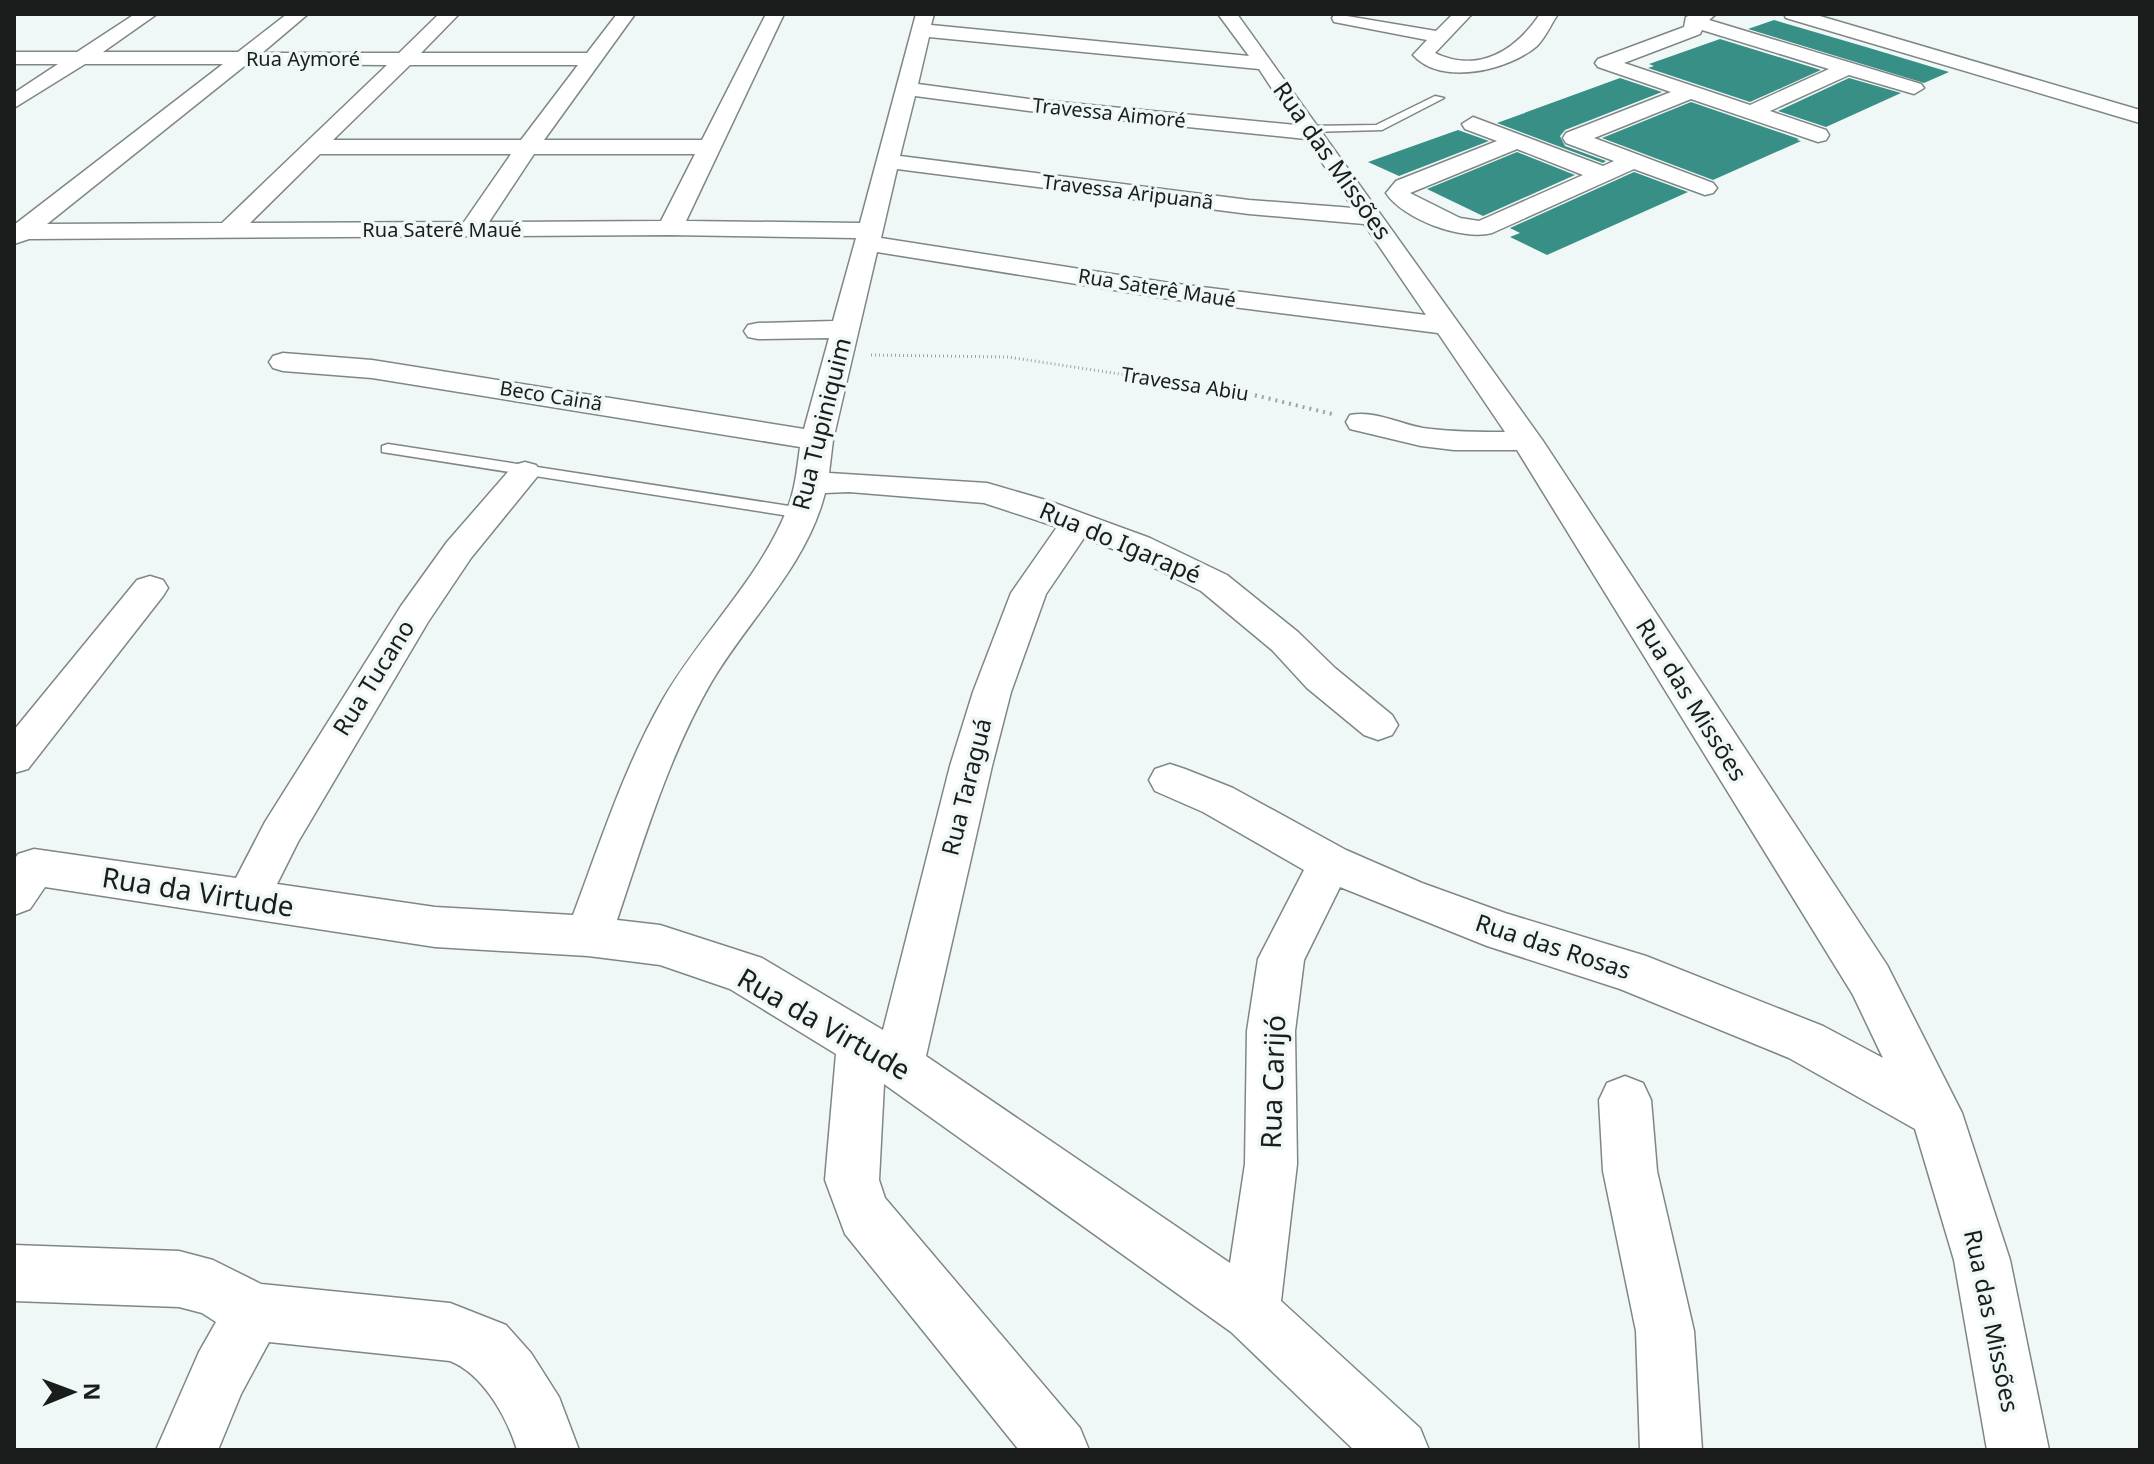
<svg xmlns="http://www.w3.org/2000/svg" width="2154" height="1464" font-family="'Noto Sans',sans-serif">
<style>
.building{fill:#388f86}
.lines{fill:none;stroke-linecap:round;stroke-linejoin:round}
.lane-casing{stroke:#7f8786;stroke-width:3}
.street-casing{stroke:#7f8786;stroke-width:3}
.path-far1{stroke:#9ea4a3;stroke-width:3;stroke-dasharray:1 3;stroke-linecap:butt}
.path{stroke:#9ea4a3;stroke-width:4;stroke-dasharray:2 5;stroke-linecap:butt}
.lane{fill:#fff;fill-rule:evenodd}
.street{fill:#fff;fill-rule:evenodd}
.labels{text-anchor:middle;stroke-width:7;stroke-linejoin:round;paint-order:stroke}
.far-street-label{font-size:20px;fill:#1a1d1c;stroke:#f0f8f7}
.street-label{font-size:24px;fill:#1a1d1c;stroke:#f0f8f7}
.near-street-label{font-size:28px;fill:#1a1d1c;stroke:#f0f8f7}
</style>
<rect width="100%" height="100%" fill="#f0f8f7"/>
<g class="building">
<polygon points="1774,20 1866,47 1949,72 1924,83 1748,29"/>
<polygon points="1720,39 1821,70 1750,102 1648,68 1654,66 1649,64"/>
<polygon points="1620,78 1662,92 1565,130 1560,136 1565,146 1606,161 1603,163 1497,123"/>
<polygon points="1849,78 1901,93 1826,127 1778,111"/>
<polygon points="1691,102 1799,139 1797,140 1801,141 1713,180 1602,138"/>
<polygon points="1458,130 1489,141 1399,176 1368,162"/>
<polygon points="1517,152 1575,175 1483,216 1427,189"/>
<polygon points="1634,172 1688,192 1547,255 1510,237 1520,233 1510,228"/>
</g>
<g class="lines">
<defs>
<g id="lane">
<polygon points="1435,96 1444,98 1382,130 1309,132 1304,129 1309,126 1376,125"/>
<polygon points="388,444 802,508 810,513 802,518 382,452 382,446"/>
</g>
<g id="street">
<path d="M135,14H157L103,52H238L287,14H308L262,53H399L439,14H459L421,53H587L617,14H635L544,140H702L766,14H784L686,221L860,223L916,14H934L931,25L1249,56L1218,14H1237L1543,441L1887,965L1962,1113L2010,1260L2049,1450H1987L1954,1260L1915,1129L1789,1058L1620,989L1487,946L1340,887L1304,960L1295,1031L1297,1164L1281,1301L1420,1428L1429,1450H1354L1231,1332L884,1084L879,1180L885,1198L1080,1428L1089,1450H1019L845,1234L825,1180L836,1054L730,989L660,965L588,956L435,947L45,887L30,909L14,915V860L18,854L34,849L236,878L265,822L401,606L447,542L514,465L525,462L536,465L541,472L471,558L428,622L298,842L277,884L435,907L573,915C600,843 624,768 662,701C699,636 757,582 786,512C795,492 797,469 800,447L372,378L283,371L273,368L269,362L273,356L283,353L372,360L804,429L829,338L758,339L748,337L744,331L748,325L758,323L833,321L856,238L670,235L29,239L14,244V225L223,64H85L14,108V93L58,64H14V52H77ZM929,37L1259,69L1296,125L1029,99L918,84ZM247,64L387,65L222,223L47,224ZM410,65H578L521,140H333ZM915,96L1029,111L1306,139L1353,208L1249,200L900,156ZM320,154H511L464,222L250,223ZM534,154H695L661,221L489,222ZM897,169L1249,214L1364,224L1426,315L1170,283L881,238ZM877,252L1170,299L1438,333L1505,432C1478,432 1451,432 1423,428C1400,424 1374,410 1350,415L1346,422L1350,429L1421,446L1454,450H1517L1853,995L1883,1058L1823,1026L1646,956L1505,913L1422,883L1346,850L1233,788L1185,769L1170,764L1155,769L1149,780L1155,791L1203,812L1304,870L1258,959L1247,1031L1245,1164L1230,1263L926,1056L992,766L1011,692L1046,594L1084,538L1126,554L1201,591L1272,650L1307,688L1364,735L1378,740L1392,735L1398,725L1392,715L1335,668L1298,632L1227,575L1150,538L1049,501L987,483L829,473L833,440ZM849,492L984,503L1057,527L1011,593L973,692L950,766L883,1030L762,958L660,925L617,920C644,839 669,755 712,681C749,619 807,565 825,493Z"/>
<path d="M1335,14L1436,31L1453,14H1472L1435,53C1479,74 1516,50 1540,14H1558C1551,24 1546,37 1537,46C1509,70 1441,87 1413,55L1427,40L1334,22L1332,18Z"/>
<path d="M1693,14H1716L1709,20L1921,84L1924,88L1914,94L1849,75L1770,111L1826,130L1829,135L1826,140L1818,142L1691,99L1594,138L1713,183L1717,188L1713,193L1705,195L1634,169L1492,233C1462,241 1403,219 1386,193L1396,181L1497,141L1465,129L1462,124L1473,117L1603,166L1614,161L1566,143L1563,138L1566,133L1671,92L1598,67L1595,63L1598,59L1684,27L1686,17ZM1702,30L1829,69L1750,105L1624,63L1700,34ZM1517,149L1583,175L1479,221L1460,218L1410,193Z"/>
<polygon points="1784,14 1813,14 2140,110 2140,123 1786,18"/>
<polygon points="150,576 163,580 168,588 163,596 28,769 14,773 14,730 137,580"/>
<polygon points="1625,1076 1643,1083 1651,1100 1657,1171 1694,1331 1702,1450 1640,1450 1636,1331 1603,1171 1599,1100 1607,1083"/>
<path d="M14,1245L179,1251L213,1260L261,1284L450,1303L506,1325L531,1353L559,1397L579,1450H517C507,1417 483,1374 450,1361L269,1342L241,1394L218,1450H156L199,1352L216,1322L202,1313L179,1307L14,1301Z"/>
</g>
</defs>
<use href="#lane" class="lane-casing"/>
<use href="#street" class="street-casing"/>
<polyline class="path-far1" points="871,355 1008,357 1185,384"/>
<polyline class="path" points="1172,382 1254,395 1332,414"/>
<use href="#lane" class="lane"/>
<use href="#street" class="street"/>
</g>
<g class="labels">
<g class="far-street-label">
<text x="303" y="66">Rua Aymoré</text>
<text transform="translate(1109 113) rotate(6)" y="7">Travessa Aimoré</text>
<text transform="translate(1128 192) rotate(7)" y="7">Travessa Aripuanã</text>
<text x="442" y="237">Rua Saterê Maué</text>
<text transform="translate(1157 288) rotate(9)" y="7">Rua Saterê Maué</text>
<text transform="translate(1185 384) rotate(9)" y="7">Travessa Abiu</text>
<text transform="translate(551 396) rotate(9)" y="7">Beco Cainã</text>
</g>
<g class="street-label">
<text transform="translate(1332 161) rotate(55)" y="8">Rua das Missões</text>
<text transform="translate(822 424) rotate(-76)" y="8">Rua Tupiniquim</text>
<text transform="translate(1120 543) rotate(23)" y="8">Rua do Igarapé</text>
<text transform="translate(374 678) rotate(-58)" y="8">Rua Tucano</text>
<text transform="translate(1691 700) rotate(58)" y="8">Rua das Missões</text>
<text transform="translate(967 787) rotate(-76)" y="8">Rua Taraguá</text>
<text transform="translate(1553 947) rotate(18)" y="8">Rua das Rosas</text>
<text transform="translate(1991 1321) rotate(78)" y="8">Rua das Missões</text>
</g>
<g class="near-street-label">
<text transform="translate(198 892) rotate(9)" y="10">Rua da Virtude</text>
<text transform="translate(824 1024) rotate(30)" y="10">Rua da Virtude</text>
<text transform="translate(1273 1082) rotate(-88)" y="10">Rua Carijó</text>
</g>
</g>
<rect width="2154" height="1464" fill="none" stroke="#1a1d1c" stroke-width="32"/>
<g transform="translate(72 1392) rotate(89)" stroke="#f0f8f7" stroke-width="6" paint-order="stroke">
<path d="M0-6L14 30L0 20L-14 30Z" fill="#1a1d1c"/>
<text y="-12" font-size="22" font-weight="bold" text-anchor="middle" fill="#1a1d1c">N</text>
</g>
</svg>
